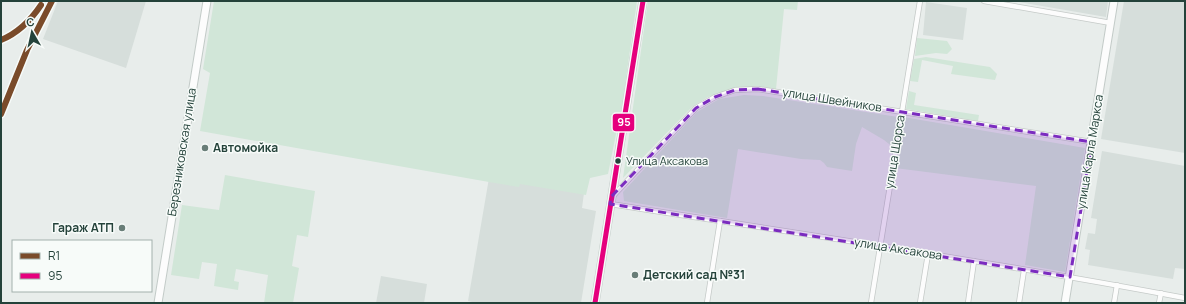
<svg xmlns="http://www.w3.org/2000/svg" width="1186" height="304" font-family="Manrope,sans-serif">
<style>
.built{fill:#d6dedb}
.green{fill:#d1e6d8}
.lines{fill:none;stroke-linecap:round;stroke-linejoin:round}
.street-casing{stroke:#c5cac8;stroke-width:6}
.secondary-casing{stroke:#c3cbc8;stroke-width:9}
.primary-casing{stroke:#c3ccc9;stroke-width:9}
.street{stroke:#fcfcfc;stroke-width:4.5}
.secondary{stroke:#fcfcfc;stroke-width:7}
.primary{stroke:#cfd7d5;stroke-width:7}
.bus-1-casing{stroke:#f7fbf9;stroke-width:8}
.bus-1{stroke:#e5007d;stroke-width:5}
.rail-1-casing{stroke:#f7fbf9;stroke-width:9}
.rail-1{stroke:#7a4b2a;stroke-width:6}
.marked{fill:#7b2cbf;fill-opacity:0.2;stroke:#7b2cbf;stroke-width:3;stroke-dasharray:8 5;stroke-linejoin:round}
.poi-dot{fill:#697e78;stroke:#f7fbf9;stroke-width:1.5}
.bus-dot{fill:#24423a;stroke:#f7fbf9;stroke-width:1.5}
.labels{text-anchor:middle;stroke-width:3;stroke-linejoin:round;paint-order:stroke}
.bus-label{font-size:11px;fill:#24423a;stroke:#f7fbf9;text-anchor:start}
.street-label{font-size:12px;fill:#24423a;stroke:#f7fbf9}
.poi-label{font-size:12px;font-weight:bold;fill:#24423a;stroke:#f7fbf9;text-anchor:start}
.line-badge{stroke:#f7fbf9;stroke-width:1.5}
.badge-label{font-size:11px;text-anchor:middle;font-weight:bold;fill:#fff}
</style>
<rect width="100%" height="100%" fill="#e8edeb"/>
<g class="built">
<polygon points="58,1 146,1 126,68 43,39"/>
<polygon points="1013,1 1108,1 1106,17"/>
<polygon points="1124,1 1185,1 1185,153 1101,139"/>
<polygon points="926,2 967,8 963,40 923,35"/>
<polygon points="1102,151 1185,166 1185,269 1175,268 1173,279 1088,265 1090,250 1085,249 1088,233 1095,234 1097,219 1091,218"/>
<polygon points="489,178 584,193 582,208 596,211 581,303 476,303 468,301"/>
<polygon points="381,276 427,284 424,303 376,303"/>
</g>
<g class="green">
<polygon points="214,1 637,1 623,99 608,174 590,178 586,195 520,184 519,187 489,182 200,131 210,73 203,69"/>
<polygon points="648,1 798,1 797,10 784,9 776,89 749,87 726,91 708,97 692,107 623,178"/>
<polygon points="917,38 947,41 952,49 947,54 936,53 915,56"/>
<polygon points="926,57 990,67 997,74 995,80 951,74 953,66 922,60 918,82 910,81 914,59"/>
<polygon points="909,91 916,93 914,105 979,115 978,121 906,109"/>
<polygon points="744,95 763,96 898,117 894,148 884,140 862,127 856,144 852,171 827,167 824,163 820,160 801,159 738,149 727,218 624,201 623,192 697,112 719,99"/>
<polygon points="903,117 1085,148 1065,272 1025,265 1036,186 895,168"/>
<polygon points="225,175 315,191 308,237 297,235 292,266 299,268 293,303 264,303 268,275 236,269 234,281 239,282 238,290 214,286 217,264 202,262 199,279 171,275 182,205 219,210"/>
</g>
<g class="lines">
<defs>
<g id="street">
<polyline points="984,1 1111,23"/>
<polyline points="613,196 696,108 715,97 735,90 758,89 1092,142"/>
<path d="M610,204C802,234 994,262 1185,298"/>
<polyline points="707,303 720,221"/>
<polyline points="871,303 920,1"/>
<polyline points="920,303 928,254"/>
<polyline points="968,303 974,261"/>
<polyline points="1019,303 1024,270"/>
<polyline points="1114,303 1117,285"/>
<polyline points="1159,303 1161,293"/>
</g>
<g id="secondary">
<polyline points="158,303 207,1"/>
<polyline points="1065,303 1114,1"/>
</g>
<polyline id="primary" points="595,303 643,1"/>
</defs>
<use href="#street" class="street-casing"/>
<use href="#secondary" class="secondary-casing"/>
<use href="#primary" class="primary-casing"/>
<use href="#street" class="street"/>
<use href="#secondary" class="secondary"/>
<use href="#primary" class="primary"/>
<defs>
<polyline id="bus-1" points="595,303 643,1"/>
</defs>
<use href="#bus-1" class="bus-1-casing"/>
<use href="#bus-1" class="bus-1"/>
<defs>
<g id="rail-1">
<path d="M1,40C18,33 31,20 41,5"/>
<polyline points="1,114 27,50 52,1"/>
</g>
</defs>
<use href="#rail-1" class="rail-1-casing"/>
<use href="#rail-1" class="rail-1"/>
</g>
<path class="marked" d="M758,89L1092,142L1070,277L610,204L611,197L696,108L715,97L735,90Z"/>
<g class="poi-dot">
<circle cx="205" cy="148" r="4"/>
<circle cx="122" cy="228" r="4"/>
<circle cx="635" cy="275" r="4"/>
</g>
<circle class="bus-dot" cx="618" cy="161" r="3.5"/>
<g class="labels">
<g class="bus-label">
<text x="626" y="165">Улица Аксакова</text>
</g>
<g class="street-label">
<text transform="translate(832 100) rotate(9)" y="4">улица Швейников</text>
<text transform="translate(182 152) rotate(-81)" y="4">Березниковская улица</text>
<text transform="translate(895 152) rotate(-81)" y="4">улица Щорса</text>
<text transform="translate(1090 152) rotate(-81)" y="4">улица Карла Маркса</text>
<text transform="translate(898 249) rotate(9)" y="4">улица Аксакова</text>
</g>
<g class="poi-label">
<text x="213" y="152">Автомойка</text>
<text x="114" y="232" text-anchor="end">Гараж АТП</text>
<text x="643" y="279">Детский сад №31</text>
</g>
</g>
<rect class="line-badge" x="612" y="113" width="23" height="19" rx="4" fill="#e5007d"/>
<g class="badge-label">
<text x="624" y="126">95</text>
</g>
<rect width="1186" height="304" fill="none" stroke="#24423a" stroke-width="4"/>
<rect x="12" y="240" width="140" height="52" fill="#f7fbf9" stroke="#a3b1ad"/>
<rect x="20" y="253" width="20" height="6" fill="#7a4b2a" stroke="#a3b1ad"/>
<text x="48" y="260" font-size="12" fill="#24423a">R1</text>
<rect x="20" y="273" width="20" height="6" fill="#e5007d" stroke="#a3b1ad"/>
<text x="48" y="280" font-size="12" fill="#24423a">95</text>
<g transform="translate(32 32) rotate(351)" stroke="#f7fbf9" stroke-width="3" paint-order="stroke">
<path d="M0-3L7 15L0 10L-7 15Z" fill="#24423a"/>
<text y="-6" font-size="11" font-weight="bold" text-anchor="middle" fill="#24423a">С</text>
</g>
</svg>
